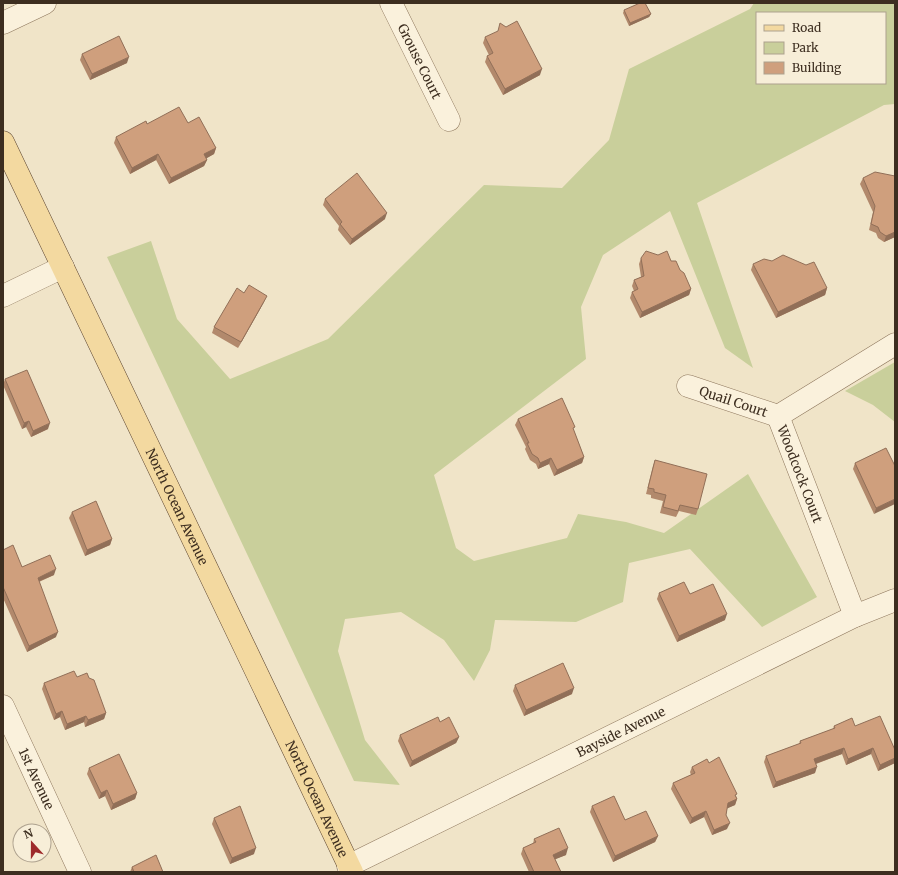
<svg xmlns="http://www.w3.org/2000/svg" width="898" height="875" font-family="Merriweather,serif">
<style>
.green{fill:#c9cf9b;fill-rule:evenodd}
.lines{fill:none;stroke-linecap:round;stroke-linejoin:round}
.minor-casing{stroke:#8d765c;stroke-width:23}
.major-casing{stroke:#5b4430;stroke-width:23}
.minor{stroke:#faf1dc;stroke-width:22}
.major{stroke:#f3d9a0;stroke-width:22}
.wall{fill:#b2896c}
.shaded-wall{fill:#916f58}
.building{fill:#cf9f7d;stroke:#916f58}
.labels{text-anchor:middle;stroke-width:3;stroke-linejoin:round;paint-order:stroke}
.street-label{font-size:13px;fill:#3d2e20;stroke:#f7eed8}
</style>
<rect width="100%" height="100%" fill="#f0e4c8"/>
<g class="green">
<path d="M754,3H895V104L884,105L697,203L753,368L725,348L670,211L603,255L581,307L586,359L434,475L456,548L474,561L567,538L578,514L626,522L664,533L748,474L817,597L762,627L690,549L629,563L623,602L576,622L495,620L490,650L474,681L444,640L401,612L345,619L338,651L365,740L400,785L354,781L107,257L151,241L177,319L230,379L328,339L484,185L562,188L609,140L629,69L750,9ZM757,13H885V83H757Z"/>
<polygon points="895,362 895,422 873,405 845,391"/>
</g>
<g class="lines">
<defs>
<g id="minor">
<path id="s1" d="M391,3L449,120"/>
<polyline points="3,23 45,3"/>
<polyline points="3,296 63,267"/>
<path id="s2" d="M688,386L778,416"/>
<path id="s3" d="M778,416L855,616"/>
<polyline points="778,416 895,344"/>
<path id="s4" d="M3,706L80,872"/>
<path id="s5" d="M348,866L855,616L895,600"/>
</g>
<g id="major">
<path id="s6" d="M3,142L352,872"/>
</g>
</defs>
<use href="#minor" class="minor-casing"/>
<use href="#major" class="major-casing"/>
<use href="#minor" class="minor"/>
<use href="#major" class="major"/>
</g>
<g class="wall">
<polygon points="624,10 651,14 649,17 629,26 623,13"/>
<polygon points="485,37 540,75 503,95 485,62 487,56 489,55 483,43"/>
<polygon points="82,54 127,63 90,80 80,60"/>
<polygon points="188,123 216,148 214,154 206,158 207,160 204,166 169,184 156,160 130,174 114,143 116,137 147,124"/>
<polygon points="895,176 895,237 884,242 878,238 876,233 869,230 873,212 860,184 863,178"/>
<polygon points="325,199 385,219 350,245 338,230 339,226 323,205"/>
<polygon points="641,258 671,261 680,270 691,289 689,295 640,318 630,298 632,292 634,291 632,286 634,280 641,277 639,264"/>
<polygon points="753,264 827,288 825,295 776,318 751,270"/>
<polygon points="244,293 264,302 238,348 212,333 214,327"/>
<polygon points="5,379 48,429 31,437 26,427 22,429 3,385"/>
<polygon points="518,419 574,431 584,457 582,463 554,476 549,464 538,469 536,464 530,460 525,449 526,447 515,425"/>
<polygon points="655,460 698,509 696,515 679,511 676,517 660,513 663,501 651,498 651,495 646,494 653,466"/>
<polygon points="855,463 895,466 874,514 853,469"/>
<polygon points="72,512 112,539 110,545 85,556 69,518"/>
<polygon points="3,550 22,567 54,575 39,582 56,637 27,652 3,598"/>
<polygon points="659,593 690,594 725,620 677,642 657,599"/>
<polygon points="77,677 106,713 104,719 85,727 84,722 65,730 60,717 54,720 42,689 44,683"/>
<polygon points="515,685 572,694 524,716 513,691"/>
<polygon points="440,722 459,737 456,743 410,767 398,741 400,735"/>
<polygon points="834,726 855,726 895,750 895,763 878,771 871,754 846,765 842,754 816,764 815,773 773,788 764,762 766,756 799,744 800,741 833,729"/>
<polygon points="709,763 736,796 737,799 735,805 727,808 726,815 727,829 712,835 704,817 690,824 671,789 673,783 691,775 690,772 692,767"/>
<polygon points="89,768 137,793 135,799 111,810 105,796 99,799 87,774"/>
<polygon points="592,806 625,820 658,836 655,842 613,862 590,812"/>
<polygon points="214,818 254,854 230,864 212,824"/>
<polygon points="534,839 566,855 555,859 561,872 529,872 521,854 523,848 533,844"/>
<polygon points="132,867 163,872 130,872"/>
</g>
<g class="shaded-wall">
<polygon points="651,14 649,17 629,26 630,23"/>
<polygon points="129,57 127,63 90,80 92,74"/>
<polygon points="542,69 540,75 503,95 505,89"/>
<polygon points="216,148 214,154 202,161 204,154"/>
<polygon points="158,154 156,160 130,174 132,168"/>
<polygon points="207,160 204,166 169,184 171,178"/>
<polygon points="387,213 385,219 350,245 352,239"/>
<polygon points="895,232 895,237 884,242 886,236"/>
<polygon points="827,288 825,295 776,318 778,312"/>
<polygon points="691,289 689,295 640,318 642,312"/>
<polygon points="267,296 264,302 238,348 241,342"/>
<polygon points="29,421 26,427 22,429 24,423"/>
<polygon points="50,423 48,429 31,437 33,431"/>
<polygon points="584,457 582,463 554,476 557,470"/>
<polygon points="551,458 549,464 538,469 540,463"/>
<polygon points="895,499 895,504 874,514 876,508"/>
<polygon points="112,539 110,545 85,556 87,550"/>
<polygon points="56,569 54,575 35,583 38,578"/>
<polygon points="727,614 725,620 677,642 679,636"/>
<polygon points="58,632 56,637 27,652 29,646"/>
<polygon points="574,688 572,694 524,716 526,710"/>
<polygon points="62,711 60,717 54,720 56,714"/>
<polygon points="106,713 104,719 85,727 88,720"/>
<polygon points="86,716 84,722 65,730 67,724"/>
<polygon points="459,737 456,743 410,767 412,761"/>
<polygon points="844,748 842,754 812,765 814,759"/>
<polygon points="873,748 871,754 846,765 848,759"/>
<polygon points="895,758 895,763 878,771 880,765"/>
<polygon points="817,767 815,773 773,788 776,782"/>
<polygon points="107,790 105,796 99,799 101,793"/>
<polygon points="137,793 135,799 111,810 113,804"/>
<polygon points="737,799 735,805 726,809 728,803"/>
<polygon points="706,811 704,817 690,824 692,818"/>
<polygon points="730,823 727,829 712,835 714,830"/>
<polygon points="658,836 655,842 613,862 615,856"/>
<polygon points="256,848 254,854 230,864 232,858"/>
<polygon points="568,848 566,855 551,861 553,855"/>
</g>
<g class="building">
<polygon points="640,3 645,3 651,14 630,23 624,10"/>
<polygon points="517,21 542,69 505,89 487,56 493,53 485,37 498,31 500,23 506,27"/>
<polygon points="119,36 129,57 92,74 82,54"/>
<polygon points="179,107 188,123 199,117 216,148 204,154 207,160 171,178 158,154 132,168 116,137 146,121 147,124"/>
<polygon points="875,172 895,176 895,232 886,236 880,232 878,227 871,224 875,206 863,178"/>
<polygon points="357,173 387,213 352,239 340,224 342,222 325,199"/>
<polygon points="646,251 658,255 667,251 671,261 676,261 680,270 684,273 691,289 642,312 632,292 638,289 634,280 644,276 641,258"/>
<polygon points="783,255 806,265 814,262 827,288 778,312 753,264 764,259 772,261"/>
<polygon points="249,285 267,296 241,342 214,327 237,288 244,293"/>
<polygon points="27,370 50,423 33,431 29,421 24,423 5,379"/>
<polygon points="562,398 575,427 573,428 584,457 557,470 551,458 540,463 538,458 532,454 527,443 529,443 518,419"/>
<polygon points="886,448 895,466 895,499 876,508 855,463"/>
<polygon points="655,460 707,474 698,509 680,505 678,511 663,507 666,495 654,492 654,489 648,488"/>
<polygon points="96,501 112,539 87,550 72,512"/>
<polygon points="13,545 22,567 50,555 56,569 38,578 58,632 29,646 3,587 3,550"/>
<polygon points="684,582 690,594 713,584 727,614 679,636 659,593"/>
<polygon points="563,663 574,688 526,710 515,685"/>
<polygon points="74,671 77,677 87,673 89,678 94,680 106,713 88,720 86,716 67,724 62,711 56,714 44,683"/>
<polygon points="880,716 895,750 895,758 880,765 873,748 848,759 844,748 814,759 817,767 776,782 766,756 801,743 800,741 835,728 834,726 852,718 855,726"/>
<polygon points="438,717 440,722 449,717 459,737 412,761 400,735"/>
<polygon points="119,754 137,793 113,804 107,790 101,793 89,768"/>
<polygon points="719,757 737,794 735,795 737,799 728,803 726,815 730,823 714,830 706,811 692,818 673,783 695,773 692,767 707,759 709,763"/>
<polygon points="614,796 625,820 646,811 658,836 615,856 592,806"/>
<polygon points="240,806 256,848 232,858 214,818"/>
<polygon points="559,828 568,848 553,855 561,872 534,872 523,848 536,842 534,839"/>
<polygon points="156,855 163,872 134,872 132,867"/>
</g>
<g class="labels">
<g class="street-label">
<text dy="5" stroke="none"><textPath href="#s1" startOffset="65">Grouse Court</textPath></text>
<text dy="5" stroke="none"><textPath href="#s2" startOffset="48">Quail Court</textPath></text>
<text dy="5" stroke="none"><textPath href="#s3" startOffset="62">Woodcock Court</textPath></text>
<text dy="5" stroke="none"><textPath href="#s6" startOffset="404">North Ocean Avenue</textPath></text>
<text dy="5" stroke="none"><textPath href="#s5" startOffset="304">Bayside Avenue</textPath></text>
<text dy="5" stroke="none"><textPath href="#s4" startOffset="80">1st Avenue</textPath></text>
<text dy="5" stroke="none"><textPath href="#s6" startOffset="728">North Ocean Avenue</textPath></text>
</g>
</g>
<rect width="898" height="875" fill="none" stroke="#3d2e20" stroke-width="8"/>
<rect x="756" y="12" width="130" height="72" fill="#f7eed8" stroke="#ada18e"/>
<rect x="764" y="25" width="20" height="6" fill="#f3d9a0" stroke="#ada18e"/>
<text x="792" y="32" font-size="12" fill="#3d2e20">Road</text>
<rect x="764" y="42" width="20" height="12" fill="#c9cf9b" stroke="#ada18e"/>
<text x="792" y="52" font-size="12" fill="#3d2e20">Park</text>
<rect x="764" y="62" width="20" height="12" fill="#cf9f7d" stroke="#ada18e"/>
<text x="792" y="72" font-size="12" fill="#3d2e20">Building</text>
<g transform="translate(32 843) rotate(339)"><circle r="19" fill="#f7eed8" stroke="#ada18e"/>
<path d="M0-3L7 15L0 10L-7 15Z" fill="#9e2a2b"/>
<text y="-6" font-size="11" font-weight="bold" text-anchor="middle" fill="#3d2e20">N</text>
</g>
</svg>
